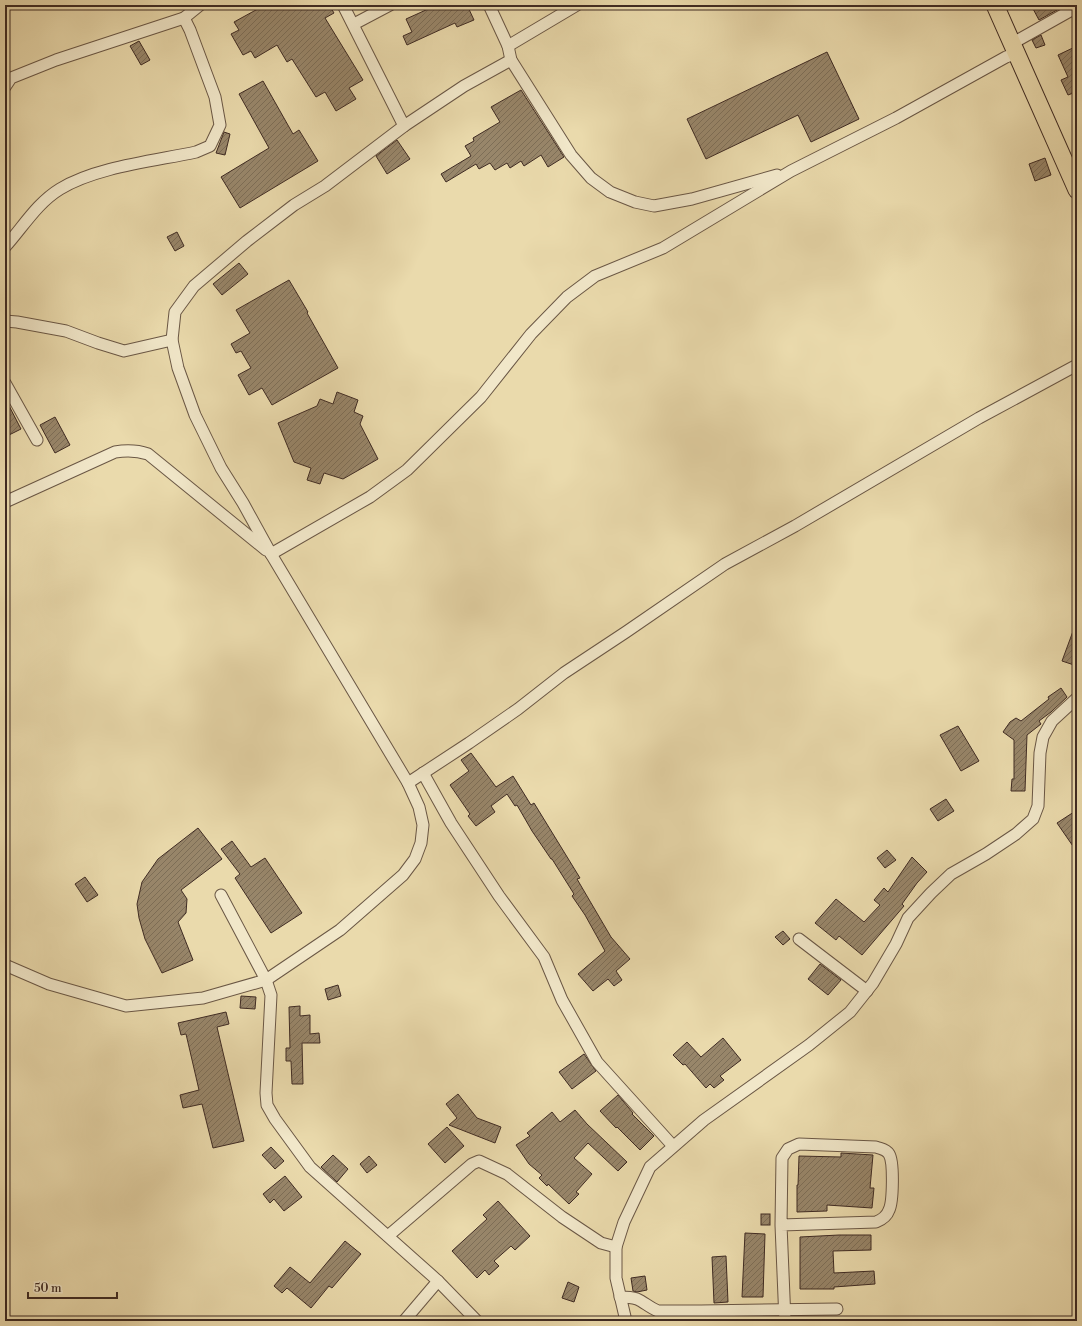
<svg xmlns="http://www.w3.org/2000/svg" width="1082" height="1326" font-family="'Libre Bodoni',serif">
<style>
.building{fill:url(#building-hatch);stroke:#3f2b23}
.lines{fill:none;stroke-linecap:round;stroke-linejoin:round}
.minor-casing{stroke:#6a5745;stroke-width:13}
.highway-casing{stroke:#3f2b23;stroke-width:19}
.minor{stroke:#f1e7c9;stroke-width:11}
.highway{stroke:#eadaac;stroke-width:17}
</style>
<defs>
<pattern id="building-hatch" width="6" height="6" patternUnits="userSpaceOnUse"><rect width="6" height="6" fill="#98866a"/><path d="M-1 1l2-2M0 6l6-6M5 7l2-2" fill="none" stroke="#7d6e57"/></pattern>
</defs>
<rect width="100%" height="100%" fill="#eadaac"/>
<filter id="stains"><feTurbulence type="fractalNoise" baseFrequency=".005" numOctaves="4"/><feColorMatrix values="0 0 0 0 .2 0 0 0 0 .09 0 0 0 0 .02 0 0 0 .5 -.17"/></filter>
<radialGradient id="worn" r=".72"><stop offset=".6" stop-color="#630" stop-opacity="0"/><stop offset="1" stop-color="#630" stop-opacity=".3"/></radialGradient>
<g class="building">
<polygon points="265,5 329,5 334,13 325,18 363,80 349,88 356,99 336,111 325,92 316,97 292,59 287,62 277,45 255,58 251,51 243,55 231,34 239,30 234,22"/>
<polygon points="437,5 467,5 474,20 457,27 455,23 407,45 403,36 412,32 406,19"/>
<polygon points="1031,5 1066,5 1039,20"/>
<polygon points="1041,35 1045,45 1036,48 1032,40"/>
<polygon points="139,41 150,60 141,65 130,46"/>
<polygon points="1077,46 1077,94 1076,92 1068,95 1061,80 1068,77 1058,55"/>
<polygon points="827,52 859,119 811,142 798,115 706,159 687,119"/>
<polygon points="263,81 293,134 299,130 318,161 240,208 221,177 269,148 239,94"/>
<polygon points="521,90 564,157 548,167 541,155 524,166 521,161 510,168 507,163 495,170 490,163 479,169 476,164 446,182 441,174 471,156 465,146 474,141 473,138 500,122 491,107"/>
<polygon points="224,132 230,134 225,155 216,153"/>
<polygon points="397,140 410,159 387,174 376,156"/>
<polygon points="1045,158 1051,175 1035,181 1029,164"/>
<polygon points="177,232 184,246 175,251 167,237"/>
<polygon points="239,263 248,274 222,295 213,284"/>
<polygon points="289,280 308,312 307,313 338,368 272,405 262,388 249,395 238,375 251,368 241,351 236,353 231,344 250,333 236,310"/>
<polygon points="337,392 358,400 354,412 363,416 360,424 378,459 343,479 324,473 320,484 307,480 311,468 294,462 278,423 317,406 320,399 333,404"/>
<polygon points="5,398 21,429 5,437"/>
<polygon points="55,417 70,445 55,453 40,425"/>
<polygon points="1076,623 1077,623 1077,666 1062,661"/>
<polygon points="1061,688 1067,697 1051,712 1039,721 1041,724 1027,735 1025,791 1011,791 1012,779 1014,779 1014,740 1003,732 1010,722 1016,718 1021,721 1049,699 1048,697"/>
<polygon points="958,726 979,761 961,771 940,735"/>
<polygon points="471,753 496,787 513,776 531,805 534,803 580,878 577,879 611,937 630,959 616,971 622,980 614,986 608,979 593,991 578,974 605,951 585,915 572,896 574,894 552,859 551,859 532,831 517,805 515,806 507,794 491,806 495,812 476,826 468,816 470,814 450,785 469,771 461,760"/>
<polygon points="946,799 954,811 938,821 930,809"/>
<polygon points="1077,810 1077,852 1057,823"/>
<polygon points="198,828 222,859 181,890 187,899 186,913 178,922 193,960 162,973 145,939 139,918 137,904 142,882 158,859"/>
<polygon points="232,841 251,867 265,858 302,913 271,933 235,878 240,874 221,849"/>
<polygon points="887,850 896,860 885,868 877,858"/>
<polygon points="912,857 927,872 917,883 902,904 904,906 862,955 839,936 836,940 815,923 836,899 864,922 880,905 874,900 884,888 888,892"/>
<polygon points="85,877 98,895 87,902 75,884"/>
<polygon points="783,931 790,939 783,945 775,937"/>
<polygon points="820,964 841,980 828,995 808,979"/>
<polygon points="338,985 341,996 328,1000 325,989"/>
<polygon points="241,996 256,997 255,1009 240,1008"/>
<polygon points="300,1006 300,1016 310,1015 310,1034 319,1033 320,1043 302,1043 303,1084 292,1084 291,1061 286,1061 286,1048 290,1048 289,1007"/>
<polygon points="226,1012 229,1024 217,1027 244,1141 213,1148 202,1104 183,1108 180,1095 199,1090 186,1034 181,1035 178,1023"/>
<polygon points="723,1038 741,1060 720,1076 724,1080 714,1088 710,1084 706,1088 685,1064 683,1065 673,1055 687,1042 701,1057"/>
<polygon points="584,1054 596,1071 572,1089 559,1072"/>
<polygon points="458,1094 477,1118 501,1127 495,1143 449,1125 457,1118 446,1104"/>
<polygon points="618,1095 633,1113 632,1114 654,1136 640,1150 617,1127 616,1128 600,1111"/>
<polygon points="575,1110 587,1124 627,1162 618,1171 588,1143 574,1158 592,1174 576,1192 579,1194 569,1204 548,1184 547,1186 539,1178 542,1175 529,1164 516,1145 530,1136 527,1133 552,1112 560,1122"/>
<polygon points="447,1127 464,1146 445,1163 428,1144"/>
<polygon points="271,1147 284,1161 275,1169 262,1155"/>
<polygon points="841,1153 873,1155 870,1188 874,1188 872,1208 827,1205 827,1211 797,1212 797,1185 798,1185 799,1156 841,1157"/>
<polygon points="333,1155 348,1169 337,1182 321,1167"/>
<polygon points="369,1156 377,1165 367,1173 360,1164"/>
<polygon points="285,1176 302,1197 284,1211 274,1199 270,1203 263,1194"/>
<polygon points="498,1201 530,1236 515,1250 511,1246 494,1261 499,1266 489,1275 485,1270 477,1278 452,1251 487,1219 483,1215"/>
<rect x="761" y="1214" width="9" height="11"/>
<polygon points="745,1233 765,1234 763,1297 742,1297"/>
<polygon points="839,1235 871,1235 871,1250 833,1251 834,1273 874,1271 875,1284 834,1287 834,1289 800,1289 800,1237"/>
<polygon points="345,1241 361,1254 332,1288 329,1286 311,1308 287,1288 282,1293 274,1286 290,1267 310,1283"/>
<polygon points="726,1256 728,1302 714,1303 712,1257"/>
<polygon points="645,1276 647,1290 637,1292 633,1291 631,1278"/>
<polygon points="568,1282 579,1287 574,1302 562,1298"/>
</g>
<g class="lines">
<defs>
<g id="minor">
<polyline points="343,5 404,126 464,86 511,60"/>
<polyline points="489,5 508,46 511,60 571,155 591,178 610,192 635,202 654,206 692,199 777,175"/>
<polyline points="354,24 390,5"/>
<polyline points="1013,43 1077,7"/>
<polyline points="508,46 577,5"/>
<polyline points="5,87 11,78 56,60 184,18"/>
<path d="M5,247C23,227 37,203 60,189C96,167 154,161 196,152L210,146L220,125L215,97L190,30L184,18L200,5"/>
<polyline points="5,321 17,322 66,331 98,343 124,351 172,340"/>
<polyline points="5,383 37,440"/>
<path d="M5,502L115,452C127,450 136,450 148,454L266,550"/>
<polyline points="271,554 370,497 407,470 481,397 531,334 567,297 595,276 663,248 791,171 896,118 1006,57 1017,53"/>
<polyline points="423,773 451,823 499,896 544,957 562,1000 597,1062 673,1146"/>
<polyline points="408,783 469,743 518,709 564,673 626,632 725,564 795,526 979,418 1077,365"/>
<polyline points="221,895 266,980 271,995 266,1093 267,1105 275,1119 310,1167 438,1281 477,1321"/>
<polyline points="799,939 867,991"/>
<polyline points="5,965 49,984 126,1006 203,998 266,980 340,930 403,875 415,859 421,843 423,825 419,807 408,783 271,554 243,503 221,468 195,415 178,368 172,340 175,312 194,286 247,241 294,205 325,186 404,126"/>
<path d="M781,1225L876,1222C881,1220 887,1216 889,1210C893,1202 894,1162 889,1154C886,1149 881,1149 876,1147L799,1144L788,1149L782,1158L781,1225L785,1321"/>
<polyline points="388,1236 472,1164 479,1161 507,1174 562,1217 601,1243 616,1247"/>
<path d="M620,1297C625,1297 631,1297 637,1299C644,1302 650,1308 658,1311H701L837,1309"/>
<polyline points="404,1321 438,1281"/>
<polyline points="626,1321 616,1278 616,1247 624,1222 650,1167 704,1120 809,1045 850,1012 873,983 896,944 908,918 931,893 951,874 986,854 1016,834 1033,819 1038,806 1040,753 1043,737 1052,721 1077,698"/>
</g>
<polyline id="highway" points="995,5 1077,190"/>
</defs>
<use href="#minor" class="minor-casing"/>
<use href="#highway" class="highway-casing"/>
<use href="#minor" class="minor"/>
<use href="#highway" class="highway"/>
</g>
<rect width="1082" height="1326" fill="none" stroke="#eadaac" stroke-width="20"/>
<rect x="6" y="6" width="1070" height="1314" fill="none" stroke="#3f2b23" stroke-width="2"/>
<rect x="10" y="10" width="1062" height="1306" fill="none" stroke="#3f2b23"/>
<path d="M28 1292v6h89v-6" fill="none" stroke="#3f2b23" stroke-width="2"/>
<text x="34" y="1292" font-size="12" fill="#3f2b23" stroke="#f1e7c9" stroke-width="3" paint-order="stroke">50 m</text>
<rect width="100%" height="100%" filter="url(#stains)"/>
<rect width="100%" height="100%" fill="url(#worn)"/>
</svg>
